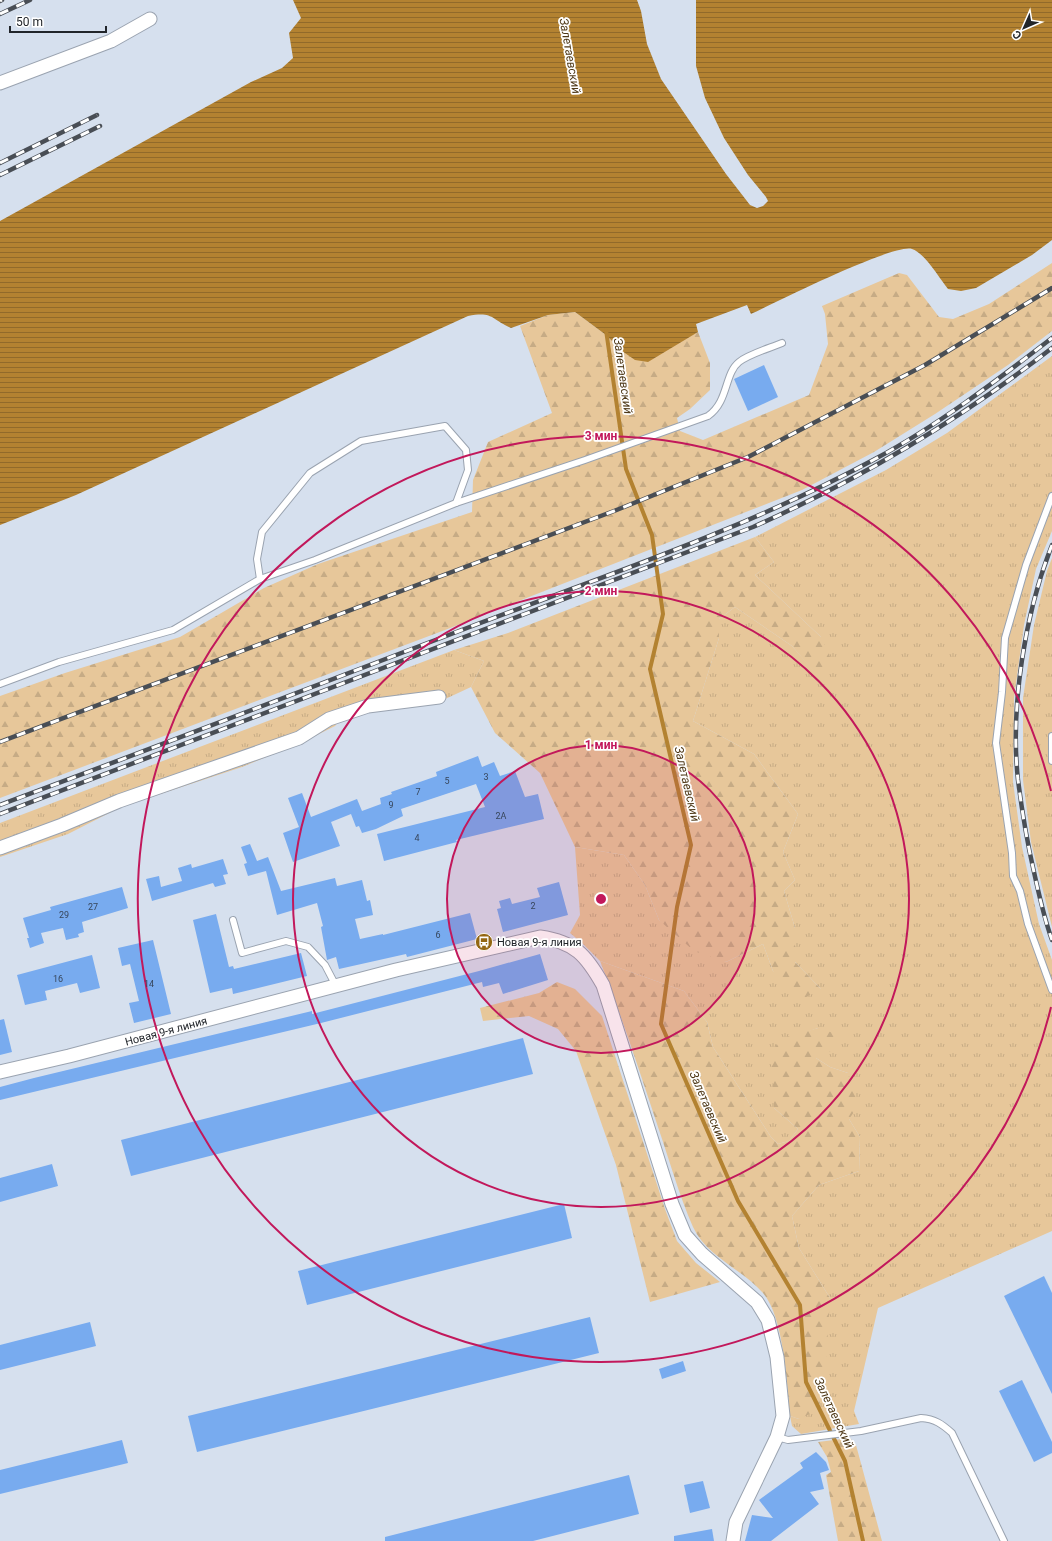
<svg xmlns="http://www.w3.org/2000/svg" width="1052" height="1541" font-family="Roboto,sans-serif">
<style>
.grass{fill:url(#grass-tufts)}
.forest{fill:url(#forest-firs)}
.water{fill:url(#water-rules)}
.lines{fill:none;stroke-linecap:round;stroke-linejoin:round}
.stream{stroke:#b38231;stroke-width:4}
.building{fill:#78abef}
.service-casing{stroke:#9aa3b0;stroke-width:8}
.minor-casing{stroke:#9aa3b0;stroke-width:15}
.service{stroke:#fff;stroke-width:6}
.minor{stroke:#fff;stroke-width:13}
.rail-casing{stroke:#494e55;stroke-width:4.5}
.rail{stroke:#fff;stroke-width:3;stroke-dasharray:9;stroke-linecap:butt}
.ring{fill:none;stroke:#c2185b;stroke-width:2}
.labels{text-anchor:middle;stroke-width:3.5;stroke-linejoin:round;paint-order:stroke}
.number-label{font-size:9px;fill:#37465b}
.poi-label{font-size:11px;fill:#21252a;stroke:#fff;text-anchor:start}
.street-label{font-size:11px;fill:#21252a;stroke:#fff}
.water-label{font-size:12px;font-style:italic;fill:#4e3817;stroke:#fff}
.centre{fill:#c2185b;stroke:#fff;stroke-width:2}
.ring-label{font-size:12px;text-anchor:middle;font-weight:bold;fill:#c2185b;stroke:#fff;stroke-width:3.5;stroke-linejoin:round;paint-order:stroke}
</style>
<defs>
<pattern id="grass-tufts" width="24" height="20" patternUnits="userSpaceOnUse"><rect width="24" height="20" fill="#e7c79a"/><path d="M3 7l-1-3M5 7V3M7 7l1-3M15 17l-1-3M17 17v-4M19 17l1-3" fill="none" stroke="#c6ab85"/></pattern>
<pattern id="forest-firs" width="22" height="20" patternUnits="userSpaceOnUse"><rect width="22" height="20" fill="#e7c79a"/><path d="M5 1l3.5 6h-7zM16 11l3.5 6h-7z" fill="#c6ab85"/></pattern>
<pattern id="water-rules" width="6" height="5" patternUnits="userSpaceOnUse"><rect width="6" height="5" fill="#b38231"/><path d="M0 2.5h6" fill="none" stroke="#916a2a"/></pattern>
</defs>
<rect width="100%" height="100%" fill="#d6e0ee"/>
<g class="grass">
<polygon points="1052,356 1052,531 1036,569 1024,625 1014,698 1013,782 1022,847 1039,924 1052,960 1052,1231 878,1308 854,1411 859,1424 801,1434 792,1426 790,1416 799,1419 830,1298 799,1248 792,1216 819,1185 859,1171 860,1137 849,1119 848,1073 830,1067 816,1058 818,1028 804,1033 774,1108 798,1129 789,1141 778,1144 771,1137 713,1047 707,1022 684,991 600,961 582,943 570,933 580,915 575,847 624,855 645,885 659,920 726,962 763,944 773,971 821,989 795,962 795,928 784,891 795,880 783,852 798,814 754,754 693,721 719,638 719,619 735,607 792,646 815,672 821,637 755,575 774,562 755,537 886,470 947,433"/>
<polygon points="1052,558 1052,927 1031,842 1023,780 1023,698 1034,625 1047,571"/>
<polygon points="454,650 484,661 471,687 441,701 371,710 339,721 335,726 303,742 242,767 121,807 68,834 0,857 0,823"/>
</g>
<g class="forest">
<polygon points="1052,263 1052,331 1008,365 935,414 874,452 802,490 445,630 0,798 0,696 65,673 180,637 264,588 318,564 472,512 473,480 488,442 552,413 520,326 548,315 575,312 606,335 622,351 684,339 698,332 710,363 710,390 690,409 677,418 680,431 703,440 809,395 828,344 825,314 822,306 899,273 907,275 939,317 953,319 989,304"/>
<polygon points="755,537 774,562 755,575 821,637 835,668 815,673 792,646 735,607 719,619 719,638 693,721 754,754 798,814 783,852 795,880 784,891 795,928 795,962 821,989 804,998 773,971 763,944 726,962 694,951 659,920 645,885 624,855 575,847 540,773 495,733 471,687 484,661 454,650 508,633"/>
<path d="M600,961L684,991L707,1022L713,1047L771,1137L778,1144L789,1141L798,1129L774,1108L771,1054L780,1039L818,1028L843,1036L831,1051L816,1058L830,1067L848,1073L859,1105L849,1119L860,1137L859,1171L819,1185L792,1216L799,1248L830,1298L824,1397L814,1412L799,1419L790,1416C787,1385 784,1317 763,1293C742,1269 707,1257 693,1227C679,1195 670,1162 659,1130C640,1073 622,1017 600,961Z"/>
<polygon points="557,982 575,989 602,1016 665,1209 677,1241 696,1263 720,1282 650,1302 616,1165 576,1051 558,1029 529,1016 483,1021 480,1008 539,993"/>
<polygon points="850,1438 856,1445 882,1541 838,1541 826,1475 831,1472 827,1457 818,1442"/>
</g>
<path class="water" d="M293,0H637L641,11L647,44L661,79L726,174L750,205L757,208L763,206L768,201L766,197L748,175L724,138L705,98L696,66V0H1052V240L1032,255L976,288L961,291L948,289C939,278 925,253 912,249C894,243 774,303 751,314L747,305L696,324L698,332L648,362L635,360L622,351L606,335L575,312L548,315L511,328C491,319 493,311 468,316L76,495L0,525V221L251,82L282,68L293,58L289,33L301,18Z"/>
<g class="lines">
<polyline class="stream" points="606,330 626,469 652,535 663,614 650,669 691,845 677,907 661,1024 738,1201 800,1305 806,1382 845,1461 863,1541"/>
</g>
<g class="building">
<polygon points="764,365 778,397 748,411 734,379"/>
<polygon points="478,756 482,767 494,762 500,776 515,771 525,797 538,794 544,819 456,840 457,842 384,861 377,834 485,807 476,784 401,809 403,816 376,829 362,833 359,826 356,827 351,814 331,822 340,846 293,862 283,833 299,827 288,798 302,793 311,817 357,799 362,811 381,804 380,798 392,794 391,792 437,776 436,772"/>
<polygon points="250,844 257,861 268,857 281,891 335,878 337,886 362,880 367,901 370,900 373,915 355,919 360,939 383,934 383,935 470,913 477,939 407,957 406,954 339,969 336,957 327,960 321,927 323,926 317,903 277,915 266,871 248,876 244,864 247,863 241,847"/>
<polygon points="223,859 228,874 223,875 226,884 215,887 213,883 152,901 146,879 159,876 161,887 182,881 178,868 191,864 192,868"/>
<polygon points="559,882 568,915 503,932 497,909 501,908 499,901 510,898 512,904 540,897 537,888"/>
<polygon points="122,887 128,908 82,922 84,932 78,934 79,937 66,940 63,928 41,933 44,943 30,948 27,938 29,938 23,918 51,910 50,907"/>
<polygon points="216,914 229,967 233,966 234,969 301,953 307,976 233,994 232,988 210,993 193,920"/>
<polygon points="153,940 171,1014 134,1023 129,1003 139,1001 130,964 122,966 118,948"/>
<polygon points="540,954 548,980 503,994 499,983 483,987 482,982 321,1023 0,1100 0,1087 34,1078 312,1011 312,1014 479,971"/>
<polygon points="92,955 100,988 80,993 77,983 45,991 47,1000 25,1005 17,975"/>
<polygon points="4,1019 12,1052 0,1055 0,1020"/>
<polygon points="523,1038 533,1074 131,1176 121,1140"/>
<polygon points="52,1164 58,1186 0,1202 0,1178"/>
<polygon points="564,1204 572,1238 307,1305 298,1271"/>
<polygon points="1044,1276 1052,1293 1052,1394 1004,1296"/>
<polygon points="590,1317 599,1353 197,1452 188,1416"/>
<polygon points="90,1322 96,1346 0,1370 0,1345"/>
<polygon points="683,1361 686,1371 662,1379 659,1369"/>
<polygon points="1022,1380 1052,1442 1052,1453 1034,1462 999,1391"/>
<polygon points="122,1440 128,1463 0,1494 0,1470"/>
<polygon points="816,1452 826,1462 829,1470 820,1473 824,1489 810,1492 819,1504 771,1541 745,1541 752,1515 773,1518 759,1500 803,1468 800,1463"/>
<polygon points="629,1475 639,1514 533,1541 385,1541 385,1537"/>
<polygon points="703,1481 710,1508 690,1513 684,1485"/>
<polygon points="712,1529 714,1541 674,1541 674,1536"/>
</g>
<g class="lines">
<defs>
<g id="service">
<polyline points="1052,496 1026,565 1005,638 1002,692 996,743 1012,853 1013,876 1020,891 1028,924 1052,990"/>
<polyline points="260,579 257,559 262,532 310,473 361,441 445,426 466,450 468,470 456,503"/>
<path d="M0,684L59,662L173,630L260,579L315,560L456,503L585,460L708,416C729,401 724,374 739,362C749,354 770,348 782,343"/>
<polyline points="1052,736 1052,761"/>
<polyline points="233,920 242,953 286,941 308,947 325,965 336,986"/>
<path d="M777,1437L788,1440L861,1431L921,1418C935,1419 942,1424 952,1433L1004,1541"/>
</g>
<g id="minor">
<polyline points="0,83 111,41 150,19"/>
<polyline points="0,848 62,825 119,801 299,738 329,719 368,706 439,697"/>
<path d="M0,1072L69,1056L396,970L540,937C575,942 586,955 603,985L672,1204L685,1235L702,1254L757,1302L768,1320L777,1357L783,1416L777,1437L736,1522L733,1541"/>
</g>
</defs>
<use href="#service" class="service-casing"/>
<use href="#minor" class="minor-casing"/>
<use href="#service" class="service"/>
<use href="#minor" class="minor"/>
<defs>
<g id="rail">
<polyline points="0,1 2,0"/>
<polyline points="0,14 30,0"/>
<polyline points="0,163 97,115"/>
<polyline points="0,175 100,126"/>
<path d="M1052,545C1025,613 1010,707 1018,780C1022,811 1027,842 1034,872C1039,895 1044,918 1052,940"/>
<polyline points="0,742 614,511 748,457 925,365 1052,288"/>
<path d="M0,805C156,747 312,687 467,628C604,576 746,529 875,459C937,426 996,381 1052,338"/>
<path d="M0,814L753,527C861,479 958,421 1052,348"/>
</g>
</defs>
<use href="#rail" class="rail-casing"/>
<use href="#rail" class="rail"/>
</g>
<circle cx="601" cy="899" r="154" fill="#c2185b" fill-opacity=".12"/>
<g class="ring">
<circle cx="601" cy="899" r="154"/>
<circle cx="601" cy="899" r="308"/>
<path d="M1051 1007A463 463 0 1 1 1051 791"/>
</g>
<defs>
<symbol id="bus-disc" viewBox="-11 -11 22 22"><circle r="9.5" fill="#946713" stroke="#fff"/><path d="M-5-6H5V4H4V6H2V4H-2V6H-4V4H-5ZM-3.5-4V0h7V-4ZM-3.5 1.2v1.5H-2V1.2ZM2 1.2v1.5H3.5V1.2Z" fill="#fff"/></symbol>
</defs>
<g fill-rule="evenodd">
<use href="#bus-disc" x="474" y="932" width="20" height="20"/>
</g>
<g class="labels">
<g class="number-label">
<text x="486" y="780">3</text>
<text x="447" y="784">5</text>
<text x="418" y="795">7</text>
<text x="391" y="808">9</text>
<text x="501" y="819">2А</text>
<text x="417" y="841">4</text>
<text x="533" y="909">2</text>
<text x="93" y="910">27</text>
<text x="64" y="918">29</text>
<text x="438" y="938">6</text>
<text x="58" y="982">16</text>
<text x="149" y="987">14</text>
</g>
<g class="poi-label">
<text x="497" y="946">Новая 9-я линия</text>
</g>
<g class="street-label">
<text transform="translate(166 1031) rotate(-15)" y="4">Новая 9-я линия</text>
</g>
<g class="water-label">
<text transform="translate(570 56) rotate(80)" y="4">Залетаевский</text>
<text transform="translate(623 376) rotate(82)" y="4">Залетаевский</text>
<text transform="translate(687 784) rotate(77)" y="4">Залетаевский</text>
<text transform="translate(708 1107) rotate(67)" y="4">Залетаевский</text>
<text transform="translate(834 1413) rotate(65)" y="4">Залетаевский</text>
</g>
</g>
<circle cx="601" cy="899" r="6" class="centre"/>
<g class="ring-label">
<text x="601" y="440">3 мин</text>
<text x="601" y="595">2 мин</text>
<text x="601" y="749">1 мин</text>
</g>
<g transform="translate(1024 28) rotate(225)" stroke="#ffffff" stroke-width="3" paint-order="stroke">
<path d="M0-3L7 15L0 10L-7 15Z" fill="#21252a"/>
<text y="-6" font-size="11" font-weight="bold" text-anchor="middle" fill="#21252a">С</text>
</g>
<path d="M10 26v6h96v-6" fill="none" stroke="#21252a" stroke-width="2"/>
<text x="16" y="26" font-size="12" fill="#21252a" stroke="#ffffff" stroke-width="3" paint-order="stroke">50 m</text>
</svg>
